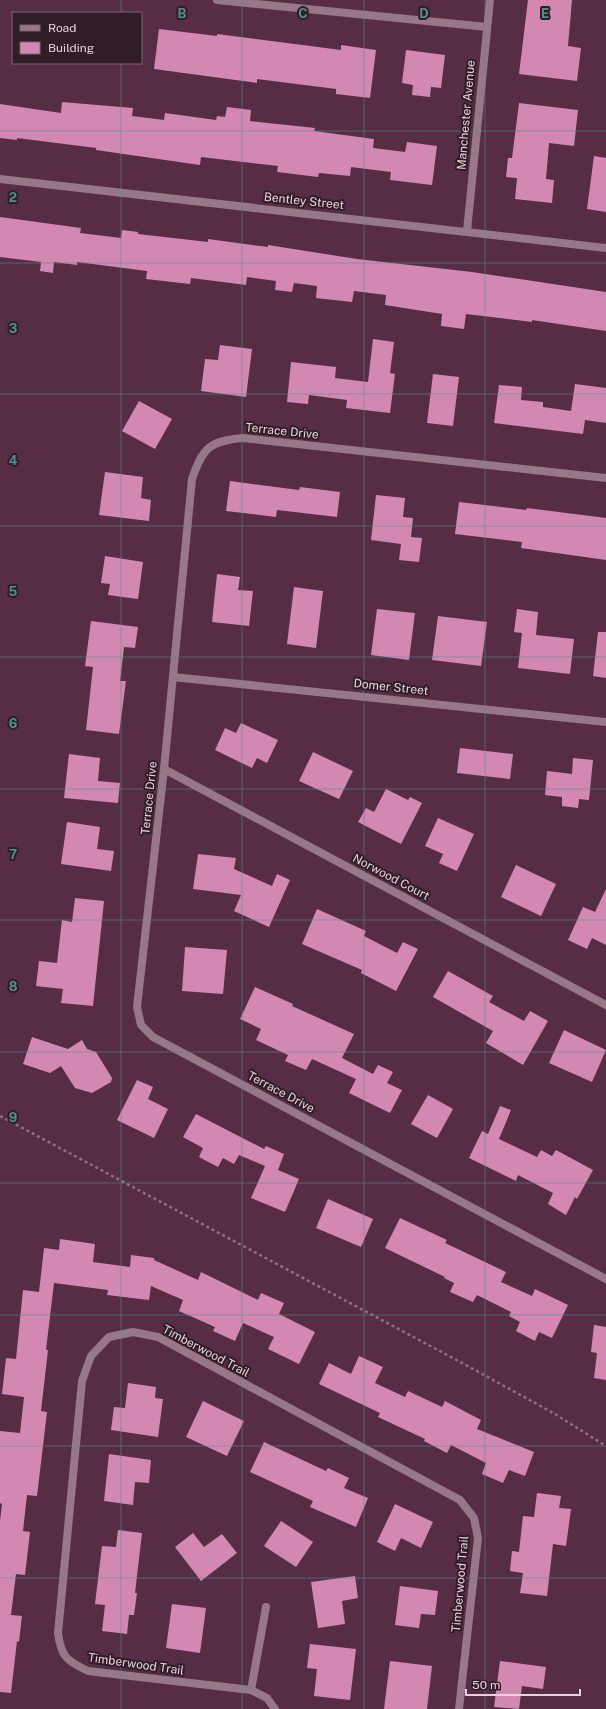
<svg xmlns="http://www.w3.org/2000/svg" width="606" height="1709" font-family="'Public Sans',sans-serif">
<style>
.building{fill:#d388b2}
.lines{fill:none;stroke-linecap:round;stroke-linejoin:round}
.path{stroke:#926f83;stroke-width:2.5;stroke-dasharray:3 3;stroke-linecap:butt}
.street{stroke:#987789;stroke-width:8}
.grid{fill:none;stroke:#519190;stroke-width:1;stroke-opacity:0.55}
.labels{text-anchor:middle;stroke-width:4;stroke-linejoin:round;paint-order:stroke}
.street-label{font-size:12px;fill:#ebd1df;stroke:#301d28}
.grid-label{font-size:13px;text-anchor:middle;font-weight:bold;fill:#519190;stroke:#301d28;stroke-width:4;stroke-linejoin:round;paint-order:stroke}
</style>
<rect width="100%" height="100%" fill="#562d45"/>
<g class="building">
<polygon points="528,0 572,0 568,46 581,48 577,81 519,74"/>
<polygon points="159,29 217,36 217,34 341,50 341,45 376,50 370,98 336,94 336,89 257,79 257,83 154,69"/>
<polygon points="406,50 445,55 441,88 431,87 430,97 412,95 413,85 402,83"/>
<polygon points="62,102 133,108 132,116 164,120 165,113 216,120 217,116 225,117 227,107 251,110 250,121 315,128 314,131 374,139 373,148 405,152 407,142 437,146 432,185 390,180 391,172 351,167 350,176 319,173 318,177 277,172 278,166 201,157 200,165 96,150 96,148 17,138 17,140 0,138 0,104 61,113"/>
<polygon points="519,103 578,110 574,146 549,143 546,179 554,180 552,203 515,199 517,178 506,177 508,158 512,158"/>
<polygon points="594,156 606,158 606,212 587,209"/>
<polygon points="0,217 81,228 80,233 121,238 122,230 138,232 138,234 208,242 208,239 268,247 268,245 357,259 472,272 606,292 606,331 532,320 532,322 466,314 464,329 441,326 442,314 385,305 386,295 354,291 352,302 316,298 317,286 294,283 292,292 275,290 276,281 247,277 246,285 191,278 190,284 146,279 147,271 77,262 77,265 54,262 53,273 40,271 41,262 0,257"/>
<polygon points="373,339 394,342 390,373 395,374 390,413 346,408 347,400 309,395 308,404 287,402 291,362 336,367 335,378 368,382"/>
<polygon points="220,345 252,349 246,397 201,391 205,359 218,360"/>
<polygon points="433,374 459,377 453,426 427,423"/>
<polygon points="575,384 606,388 606,423 585,420 583,434 494,423 499,385 522,387 521,400 543,402 543,407 571,411"/>
<polygon points="139,401 172,419 155,449 122,431"/>
<polygon points="105,472 143,477 141,498 151,500 149,521 99,515"/>
<polygon points="230,481 299,490 300,487 340,492 337,517 277,510 276,517 226,511"/>
<polygon points="376,495 405,498 403,517 413,518 411,537 422,538 419,562 399,560 401,544 371,540"/>
<polygon points="459,502 526,510 527,508 606,518 606,560 521,548 522,542 455,534"/>
<polygon points="105,556 143,562 138,599 108,595 110,584 101,583"/>
<polygon points="217,574 240,577 238,590 253,591 249,626 212,622"/>
<polygon points="294,587 323,591 316,648 287,644"/>
<polygon points="377,609 415,613 409,660 371,655"/>
<polygon points="517,609 538,612 536,635 574,639 570,674 518,668 522,633 514,632"/>
<polygon points="438,616 487,622 481,666 432,660"/>
<polygon points="91,621 138,627 135,648 124,647 120,681 126,681 119,734 86,730 93,667 85,666"/>
<polygon points="598,632 606,632 606,678 593,676"/>
<polygon points="241,723 278,740 267,763 257,758 252,768 215,750 225,728 236,733"/>
<polygon points="460,748 513,754 510,779 457,773"/>
<polygon points="313,752 353,771 339,799 299,781"/>
<polygon points="69,754 100,758 98,781 120,783 118,803 64,798"/>
<polygon points="573,758 593,760 589,800 579,799 578,808 562,806 562,797 545,795 547,771 572,774"/>
<polygon points="386,789 408,800 410,797 422,803 401,844 358,822 366,808 374,812"/>
<polygon points="438,818 474,834 457,871 439,863 443,854 425,846"/>
<polygon points="67,822 100,827 97,849 114,851 111,871 61,864"/>
<polygon points="198,854 236,858 234,869 272,886 277,874 290,880 269,927 234,911 241,895 193,889"/>
<polygon points="516,865 556,884 541,916 501,897"/>
<polygon points="606,889 606,945 592,938 587,949 568,940 583,907 595,912"/>
<polygon points="75,898 104,901 93,1006 61,1003 63,989 36,986 39,961 57,963 62,920 72,922"/>
<polygon points="317,909 366,931 364,936 397,953 403,942 418,949 396,991 361,973 362,970 302,944"/>
<polygon points="185,947 227,950 223,994 182,991"/>
<polygon points="448,971 493,996 489,1002 524,1021 530,1011 548,1021 523,1065 486,1043 493,1031 433,997"/>
<polygon points="255,987 293,1004 292,1006 354,1034 342,1058 373,1074 378,1065 393,1072 387,1083 402,1090 390,1113 349,1093 356,1079 312,1059 306,1070 285,1061 288,1055 256,1040 261,1029 240,1019"/>
<polygon points="564,1030 606,1050 592,1082 549,1063"/>
<polygon points="32,1037 68,1049 82,1040 87,1049 96,1052 112,1078 111,1082 92,1093 75,1088 61,1066 50,1073 23,1064"/>
<polygon points="137,1080 153,1087 148,1099 168,1109 154,1138 117,1120"/>
<polygon points="428,1095 453,1109 437,1138 411,1124"/>
<polygon points="500,1106 511,1110 499,1139 537,1157 541,1150 552,1156 556,1150 593,1170 577,1199 575,1197 566,1215 548,1204 553,1193 518,1175 516,1181 469,1158 482,1131 488,1134"/>
<polygon points="196,1114 264,1149 266,1146 284,1154 278,1170 299,1179 285,1212 251,1198 265,1166 239,1155 234,1164 223,1158 218,1167 199,1157 203,1148 183,1137"/>
<polygon points="328,1199 373,1219 361,1247 316,1228"/>
<polygon points="400,1218 447,1240 445,1243 506,1272 501,1282 532,1296 535,1289 568,1305 552,1338 539,1332 535,1341 516,1331 520,1322 509,1316 511,1312 477,1295 473,1302 450,1292 454,1283 444,1278 445,1277 385,1248"/>
<polygon points="60,1239 95,1244 93,1262 130,1267 131,1255 154,1258 154,1260 198,1280 201,1272 258,1300 261,1293 284,1303 279,1314 315,1332 299,1364 268,1349 274,1337 243,1323 235,1341 213,1331 215,1327 179,1311 183,1300 151,1286 149,1300 107,1295 108,1290 54,1283 46,1350 48,1350 41,1411 47,1412 37,1496 27,1495 23,1531 30,1532 25,1575 16,1574 11,1615 22,1616 19,1642 17,1641 11,1693 0,1692 0,1521 2,1504 0,1503 0,1431 20,1433 24,1397 2,1394 6,1358 16,1359 23,1290 39,1292 44,1248 59,1250"/>
<polygon points="594,1325 606,1327 606,1380 594,1378 597,1353 591,1352"/>
<polygon points="359,1356 383,1367 375,1383 405,1397 408,1391 442,1407 445,1401 481,1420 477,1429 534,1452 525,1476 509,1470 503,1483 482,1474 486,1463 451,1445 447,1453 424,1441 425,1439 378,1417 380,1413 319,1384 329,1363 351,1374"/>
<polygon points="128,1383 156,1387 155,1398 163,1399 158,1437 111,1430 114,1407 125,1408"/>
<polygon points="203,1401 244,1421 227,1456 186,1437"/>
<polygon points="264,1442 326,1471 328,1468 349,1478 344,1488 368,1498 356,1527 310,1507 313,1501 250,1472"/>
<polygon points="109,1454 151,1460 149,1483 135,1482 133,1505 104,1501"/>
<polygon points="537,1493 561,1496 559,1508 571,1509 566,1546 553,1544 547,1596 520,1593 523,1573 510,1571 512,1551 519,1552 523,1516 534,1517"/>
<polygon points="395,1504 433,1522 421,1548 401,1538 395,1551 377,1542"/>
<polygon points="281,1521 313,1542 296,1567 264,1546"/>
<polygon points="118,1530 142,1533 135,1593 137,1593 134,1615 129,1615 127,1634 102,1631 105,1605 95,1604 102,1546 116,1547"/>
<polygon points="193,1533 204,1547 222,1534 237,1553 201,1581 175,1547"/>
<polygon points="355,1576 358,1598 342,1601 345,1624 318,1628 311,1582"/>
<polygon points="400,1586 438,1591 435,1615 421,1614 419,1628 395,1625"/>
<polygon points="172,1604 206,1608 200,1653 166,1648"/>
<polygon points="310,1644 356,1649 350,1700 314,1696 317,1669 307,1668"/>
<polygon points="390,1661 432,1666 427,1709 384,1709"/>
<polygon points="500,1661 546,1667 543,1689 522,1686 519,1709 494,1707"/>
</g>
<g class="lines">
<polyline class="path" points="0,1116 464,1364 555,1414 606,1446"/>
<g class="street">
<polyline points="217,0 487,27"/>
<polyline points="0,179 606,248"/>
<polyline points="467,231 490,0"/>
<path d="M606,478L243,438C210,441 203,447 192,479L164,769L137,1007L141,1025L153,1037L606,1279"/>
<polyline points="173,677 606,722"/>
<polyline points="164,769 606,1005"/>
<polyline points="251,1690 266,1607"/>
<path d="M275,1709L267,1698L251,1690L88,1671C67,1661 61,1657 58,1633L82,1381L91,1356L109,1337L133,1332L158,1337L460,1500L474,1518L478,1538L459,1709"/>
</g>
</g>
<path class="grid" d="M121,0V13M242,0V1709M364,0V1709M485,0V1709M121,63V1709M0,131H606M0,263H606M0,394H606M0,526H606M0,657H606M0,789H606M0,920H606M0,1052H606M0,1183H606M0,1315H606M0,1446H606M0,1578H606"/>
<g class="labels">
<g class="street-label">
<text transform="translate(466 115) rotate(-85)" y="4">Manchester Avenue</text>
<text transform="translate(304 201) rotate(6)" y="4">Bentley Street</text>
<text transform="translate(282 431) rotate(6)" y="4">Terrace Drive</text>
<text transform="translate(391 687) rotate(6)" y="4">Domer Street</text>
<text transform="translate(149 798) rotate(-84)" y="4">Terrace Drive</text>
<text transform="translate(391 877) rotate(28)" y="4">Norwood Court</text>
<text transform="translate(281 1092) rotate(28)" y="4">Terrace Drive</text>
<text transform="translate(206 1351) rotate(28)" y="4">Timberwood Trail</text>
<text transform="translate(460 1584) rotate(-85)" y="4">Timberwood Trail</text>
<text transform="translate(136 1664) rotate(8)" y="4">Timberwood Trail</text>
</g>
</g>
<g class="grid-label">
<text x="182" y="18">B</text>
<text x="303" y="18">C</text>
<text x="424" y="18">D</text>
<text x="545" y="18">E</text>
<text x="13" y="202">2</text>
<text x="13" y="333">3</text>
<text x="13" y="465">4</text>
<text x="13" y="596">5</text>
<text x="13" y="728">6</text>
<text x="13" y="859">7</text>
<text x="13" y="991">8</text>
<text x="13" y="1122">9</text>
</g>
<rect x="12" y="12" width="130" height="52" fill="#301d28" stroke="#7b6571"/>
<rect x="20" y="25" width="20" height="6" fill="#987789" stroke="#7b6571"/>
<text x="48" y="32" font-size="12" fill="#ebd1df">Road</text>
<rect x="20" y="42" width="20" height="12" fill="#d388b2" stroke="#7b6571"/>
<text x="48" y="52" font-size="12" fill="#ebd1df">Building</text>
<path d="M466 1689v6h114v-6" fill="none" stroke="#ebd1df" stroke-width="2"/>
<text x="472" y="1689" font-size="12" fill="#ebd1df" stroke="#301d28" stroke-width="3" paint-order="stroke">50 m</text>
</svg>
